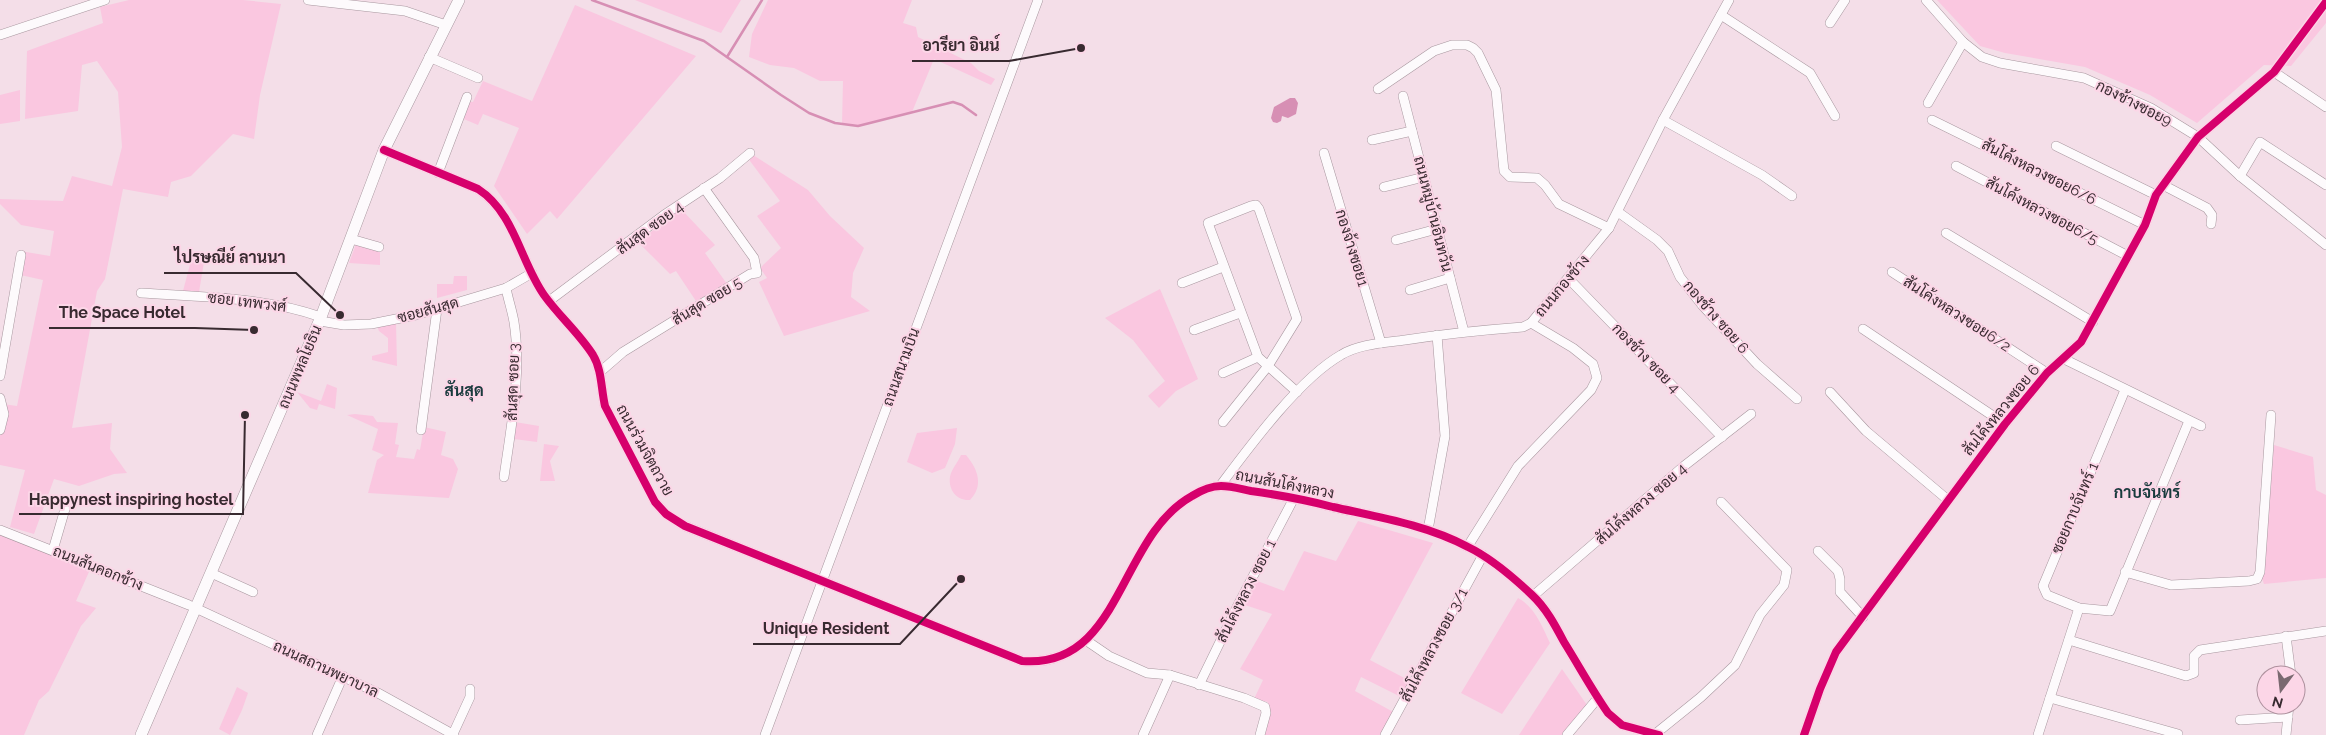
<svg xmlns="http://www.w3.org/2000/svg" width="2326" height="735" font-family="Raleway,Sarabun,sans-serif">
<style>
.green{fill:#fac7e0}
.water{fill:#d78fb4}
.lines{fill:none;stroke-linecap:round;stroke-linejoin:round}
.stream{stroke:#d78fb4;stroke-width:2.5}
.minor-casing{stroke:#a8979f;stroke-width:10}
.major-casing{stroke:#a8979f;stroke-width:12}
.minor{stroke:#fdfafc;stroke-width:9}
.major{stroke:#fdfafc;stroke-width:11}
.cycleway-casing{stroke:#fcd6e7;stroke-width:11}
.cycleway{stroke:#d6006c;stroke-width:8}
.labels{text-anchor:middle;stroke-width:4;stroke-linejoin:round;paint-order:stroke}
.street-label{font-size:15px;fill:#382a30;stroke:#fcd6e7}
.neighbourhood-label{font-size:16px;font-weight:bold;fill:#193b3d;stroke:#fcd6e7}
.leader{fill:none;stroke:#382a30;stroke-width:2}
.callout-dot{fill:#382a30;stroke:#fcd6e7;stroke-width:2}
.callout-label{font-size:16px;text-anchor:middle;font-weight:bold;fill:#382a30;stroke:#fcd6e7;stroke-width:4;stroke-linejoin:round;paint-order:stroke}
</style>
<rect width="100%" height="100%" fill="#f4dee8"/>
<g class="green">
<polygon points="129,0 243,0 281,4 260,95 254,139 233,134 191,176 171,182 168,197 123,189 105,279 97,291 72,428 112,423 110,449 127,473 114,474 79,486 54,479 34,534 10,527 25,470 0,465 0,424 3,404 17,406 43,280 16,274 20,251 50,256 54,231 21,225 0,204 0,199 63,201 72,176 112,186 122,147 118,92 97,61 82,65 78,111 25,119 27,51 103,23 100,7"/>
<polygon points="635,0 741,0 721,33"/>
<polygon points="768,0 912,0 903,23 916,27 918,37 971,63 979,71 995,79 991,85 934,59 912,112 858,126 842,124 843,81 820,81 794,68 770,65 749,57 752,34"/>
<polygon points="1937,0 2326,0 2326,23 2291,66 2264,65 2197,123 2150,95 2085,67 2005,53 1980,46"/>
<polygon points="575,5 696,56 557,219 550,211 527,234 494,186 519,128 483,114 478,125 459,117 465,101 473,102 483,81 532,101"/>
<polygon points="20,90 20,121 0,124 0,95"/>
<polygon points="750,153 808,190 830,216 864,248 853,273 851,297 870,311 784,336 759,282 767,278 760,268 781,248 757,216 780,201 750,161"/>
<polygon points="681,209 715,245 705,253 727,284 696,301 676,271 670,274 638,242"/>
<polygon points="356,244 380,248 380,265 349,263"/>
<polygon points="193,253 205,256 199,292 183,291"/>
<polygon points="454,276 467,276 467,290 437,298 437,284 453,284"/>
<polygon points="1160,289 1198,379 1176,391 1159,408 1148,396 1165,381 1133,340 1105,318"/>
<polygon points="396,323 397,366 372,360 372,356 388,352 388,338 379,331 377,326"/>
<polygon points="327,384 337,388 335,409 319,404 317,410 310,408 297,392 321,401"/>
<polygon points="355,414 373,416 377,422 398,423 395,444 399,445 396,457 414,459 417,449 420,450 424,427 446,432 441,455 453,459 458,469 449,498 368,493 377,460 384,455 372,450 378,429 347,415"/>
<polygon points="515,422 539,426 537,442 514,439"/>
<polygon points="957,428 955,444 945,468 932,473 907,462 917,433"/>
<polygon points="544,444 559,446 550,461 555,481 540,481"/>
<polygon points="2274,445 2313,457 2316,490 2326,495 2326,578 2264,584 2261,576 2264,573"/>
<path d="M961,455H966C978,469 984,486 970,500C957,501 948,490 950,477C951,470 958,462 961,455Z"/>
<polygon points="1358,521 1433,543 1370,660 1414,683 1405,699 1361,677 1355,691 1397,714 1386,735 1260,735 1268,702 1254,699 1263,680 1240,669 1272,614 1239,603 1252,579 1284,591 1304,551 1336,561"/>
<polygon points="0,530 92,565 76,601 96,608 81,626 49,691 39,700 24,735 0,735"/>
<path d="M1518,598C1535,607 1542,626 1550,643L1502,714L1461,693Z"/>
<polygon points="1562,669 1589,708 1567,735 1519,735"/>
<polygon points="237,687 248,693 242,710 230,735 219,729"/>
</g>
<polygon class="water" points="1290,98 1295,98 1298,103 1296,114 1288,118 1282,116 1281,121 1277,123 1273,122 1271,118 1274,107"/>
<g class="lines">
<g class="stream">
<polyline points="592,0 704,41 781,95 809,113 835,123 858,126 953,102 962,105 976,115"/>
<polyline points="727,57 762,0"/>
</g>
<defs>
<g id="minor">
<polyline points="308,0 405,11 446,25"/>
<polyline points="1926,0 1963,42 1982,57 2000,63 2084,78 2151,108 2198,137 2240,176 2326,245"/>
<polyline points="1721,15 1810,73 1835,116"/>
<polyline points="1830,23 1845,0"/>
<polyline points="0,35 105,0"/>
<polyline points="429,57 478,78"/>
<polyline points="2274,72 2326,107"/>
<polyline points="1378,89 1434,51 1452,45 1467,45 1473,48 1478,53 1496,90 1504,171 1510,177 1537,178 1545,185 1559,204 1609,228"/>
<polyline points="1403,96 1464,332"/>
<polyline points="1928,103 1963,42"/>
<polyline points="1663,120 1762,175 1792,196"/>
<polyline points="1932,120 2145,225"/>
<polyline points="1372,140 1412,131"/>
<polyline points="2056,146 2156,195"/>
<path d="M384,150L478,189C515,213 520,261 544,295C559,316 579,333 593,355C602,370 601,389 605,406L655,502L666,514L685,526L1022,661C1122,669 1118,537 1192,496C1200,491 1212,486 1221,486C1231,486 1241,489 1251,491C1279,495 1306,500 1333,507C1378,517 1427,525 1468,547C1491,558 1513,577 1532,595C1546,608 1555,625 1564,642C1579,666 1592,690 1608,713L1622,725L1659,735"/>
<polyline points="1324,153 1381,343"/>
<polyline points="1956,166 2128,256"/>
<polyline points="438,173 467,97"/>
<polyline points="2240,176 2260,142 2326,185"/>
<polyline points="2163,185 2207,208 2212,215 2211,224"/>
<polyline points="1384,187 1424,177"/>
<polyline points="1618,212 1657,240 1668,251 1680,277 1702,305 1757,364 1797,399"/>
<polyline points="1946,233 2093,322"/>
<polyline points="351,239 379,247"/>
<polyline points="1396,240 1437,229"/>
<polyline points="1892,272 2047,373"/>
<polyline points="1569,279 1722,437"/>
<polyline points="1182,283 1223,267"/>
<polyline points="1410,290 1450,278"/>
<path d="M141,293C202,297 264,297 321,317"/>
<polyline points="549,301 664,215 720,178 750,153"/>
<polyline points="320,321 344,325 371,324 416,315 506,288 532,273"/>
<polyline points="1863,329 2005,424"/>
<polyline points="1194,330 1240,313"/>
<polyline points="2064,359 2201,426"/>
<polyline points="600,372 623,352 750,274 757,273 754,258 704,188"/>
<polyline points="1223,373 1258,357"/>
<polyline points="0,376 21,255"/>
<polyline points="2125,390 2043,586 2047,595 2079,608 2110,611 2189,421"/>
<polyline points="1830,392 1866,431 1948,500"/>
<polyline points="0,398 4,414 0,430"/>
<polyline points="1223,422 1268,366 1297,319 1259,209 1256,205 1251,206 1208,223 1258,357 1297,392"/>
<polyline points="421,430 437,309"/>
<path d="M504,477C511,427 522,372 514,322C512,310 508,299 506,288"/>
<path d="M1220,486C1250,446 1299,379 1341,355C1359,344 1384,343 1405,340C1444,334 1483,330 1523,327L1531,323L1609,228L1663,120L1729,0"/>
<polyline points="0,530 189,605 378,693 454,735"/>
<polyline points="1428,530 1445,436 1437,335"/>
<polyline points="1468,546 1518,466 1591,390 1597,378 1593,364 1573,348 1531,323"/>
<polyline points="53,550 65,509"/>
<polyline points="1818,551 1838,571 1840,579 1840,592 1863,617"/>
<polyline points="2125,572 2171,585 2249,581 2257,579 2260,572 2271,415"/>
<polyline points="211,573 253,592"/>
<polyline points="1533,596 1684,466 1751,414"/>
<polyline points="2286,636 2291,675"/>
<polyline points="2069,640 2186,676 2194,673 2194,656 2200,650 2326,631"/>
<polyline points="1087,641 1109,656 1147,673 1170,675 1244,698 1265,707 1266,713 1260,735"/>
<polyline points="1199,685 1239,603 1294,498"/>
<polyline points="2050,698 2178,734"/>
<polyline points="2240,720 2288,717"/>
<polyline points="453,734 470,697 470,689"/>
<polyline points="317,735 343,676"/>
<polyline points="765,735 1038,0"/>
<polyline points="1143,735 1170,675"/>
<polyline points="1385,735 1483,555"/>
<polyline points="1567,735 1598,698"/>
<polyline points="1654,735 1701,697 1735,665 1760,615 1784,585 1787,570 1721,502"/>
<polyline points="1804,735 1820,689 1836,652 2005,424 2047,373 2081,342 2145,225 2156,195 2198,137 2274,72 2326,2"/>
<polyline points="2038,735 2079,608"/>
<polyline points="2286,735 2289,705"/>
</g>
<polyline id="major" points="141,735 321,317 384,150 459,0"/>
</defs>
<use href="#minor" class="minor-casing"/>
<use href="#major" class="major-casing"/>
<use href="#minor" class="minor"/>
<use href="#major" class="major"/>
<defs>
<g id="cycleway">
<path d="M384,150L478,189C515,213 520,261 544,295C559,316 579,333 593,355C602,370 601,389 605,406L655,502L666,514L685,526L1022,661C1122,669 1118,537 1192,496C1200,491 1212,486 1221,486C1231,486 1241,489 1251,491C1279,495 1306,500 1333,507C1378,517 1427,525 1468,547C1491,558 1513,577 1532,595C1546,608 1555,625 1564,642C1579,666 1592,690 1608,713L1622,725L1659,735"/>
<polyline points="1804,735 1820,689 1836,652 2005,424 2047,373 2081,342 2145,225 2156,195 2198,137 2274,72 2326,2"/>
</g>
</defs>
<use href="#cycleway" class="cycleway-casing"/>
<use href="#cycleway" class="cycleway"/>
</g>
<g class="labels">
<g class="street-label">
<text transform="translate(2134 103) rotate(27)" y="5">กองช้างซอย9</text>
<text transform="translate(2039 172) rotate(27)" y="5">สันโค้งหลวงซอย6/6</text>
<text transform="translate(2042 211) rotate(28)" y="5">สันโค้งหลวงซอย6/5</text>
<text transform="translate(1433 214) rotate(76)" y="5">ถนนหมู่บ้านอินทวัน</text>
<text transform="translate(650 228) rotate(-36)" y="5">สันสุด ซอย 4</text>
<text transform="translate(1352 248) rotate(73)" y="5">กองจ้างซอย1</text>
<text transform="translate(1562 286) rotate(-50)" y="5">ถนนกองช้าง</text>
<text transform="translate(707 301) rotate(-31)" y="5">สันสุด ซอย 5</text>
<text transform="translate(247 302) rotate(7)" y="5">ซอย เทพวงศ์</text>
<text transform="translate(428 310) rotate(-15)" y="5">ซอยสันสุด</text>
<text transform="translate(1957 314) rotate(33)" y="5">สันโค้งหลวงซอย6/2</text>
<text transform="translate(1716 317) rotate(49)" y="5">กองช้าง ซอย 6</text>
<text transform="translate(1646 358) rotate(46)" y="5">กองช้าง ซอย 4</text>
<text transform="translate(300 367) rotate(-67)" y="5">ถนนพหลโยธิน</text>
<text transform="translate(901 367) rotate(-70)" y="5">ถนนสนามบิน</text>
<text transform="translate(513 382) rotate(-88)" y="5">สันสุด ซอย 3</text>
<text transform="translate(2001 410) rotate(-51)" y="5">สันโค้งหลวงซอย 6</text>
<text transform="translate(645 450) rotate(61)" y="5">ถนนร่วมจิตถวาย</text>
<text transform="translate(1285 484) rotate(11)" y="5">ถนนสันโค้งหลวง</text>
<text transform="translate(1641 504) rotate(-41)" y="5">สันโค้งหลวง ซอย 4</text>
<text transform="translate(2075 508) rotate(-67)" y="5">ซอยกาบจันทร์ 1</text>
<text transform="translate(98 568) rotate(22)" y="5">ถนนสันคอกช้าง</text>
<text transform="translate(1246 591) rotate(-63)" y="5">สันโค้งหลวง ซอย 1</text>
<text transform="translate(1434 645) rotate(-62)" y="5">สันโค้งหลวงซอย 3/1</text>
<text transform="translate(326 669) rotate(25)" y="5">ถนนสถานพยาบาล</text>
</g>
<g class="neighbourhood-label">
<text x="464" y="396">สันสุด</text>
<text x="2147" y="498">กาบจันทร์</text>
</g>
</g>
<path class="leader" d="M1081 48L1009 61H912M340 315L296 273H164M254 330L195 328H49M245 415L243 514H19M961 579L900 644H753"/>
<g class="callout-dot">
<circle cx="1081" cy="48" r="5"/>
<circle cx="340" cy="315" r="5"/>
<circle cx="254" cy="330" r="5"/>
<circle cx="245" cy="415" r="5"/>
<circle cx="961" cy="579" r="5"/>
</g>
<g class="callout-label">
<text x="961" y="51">อารียา อินน์</text>
<text x="230" y="263">ไปรษณีย์ ลานนา</text>
<text x="122" y="318">The Space Hotel</text>
<text x="131" y="505">Happynest inspiring hostel</text>
<text x="826" y="634">Unique Resident</text>
</g>
<g transform="translate(2281 690) rotate(195)"><circle r="24" fill="#fcd6e7" stroke="#ae919e"/>
<path d="M0-4L9 19L0 12L-9 19Z" fill="#7a6970"/>
<text y="-8" font-size="14" font-weight="bold" text-anchor="middle" fill="#382a30">N</text>
</g>
</svg>
